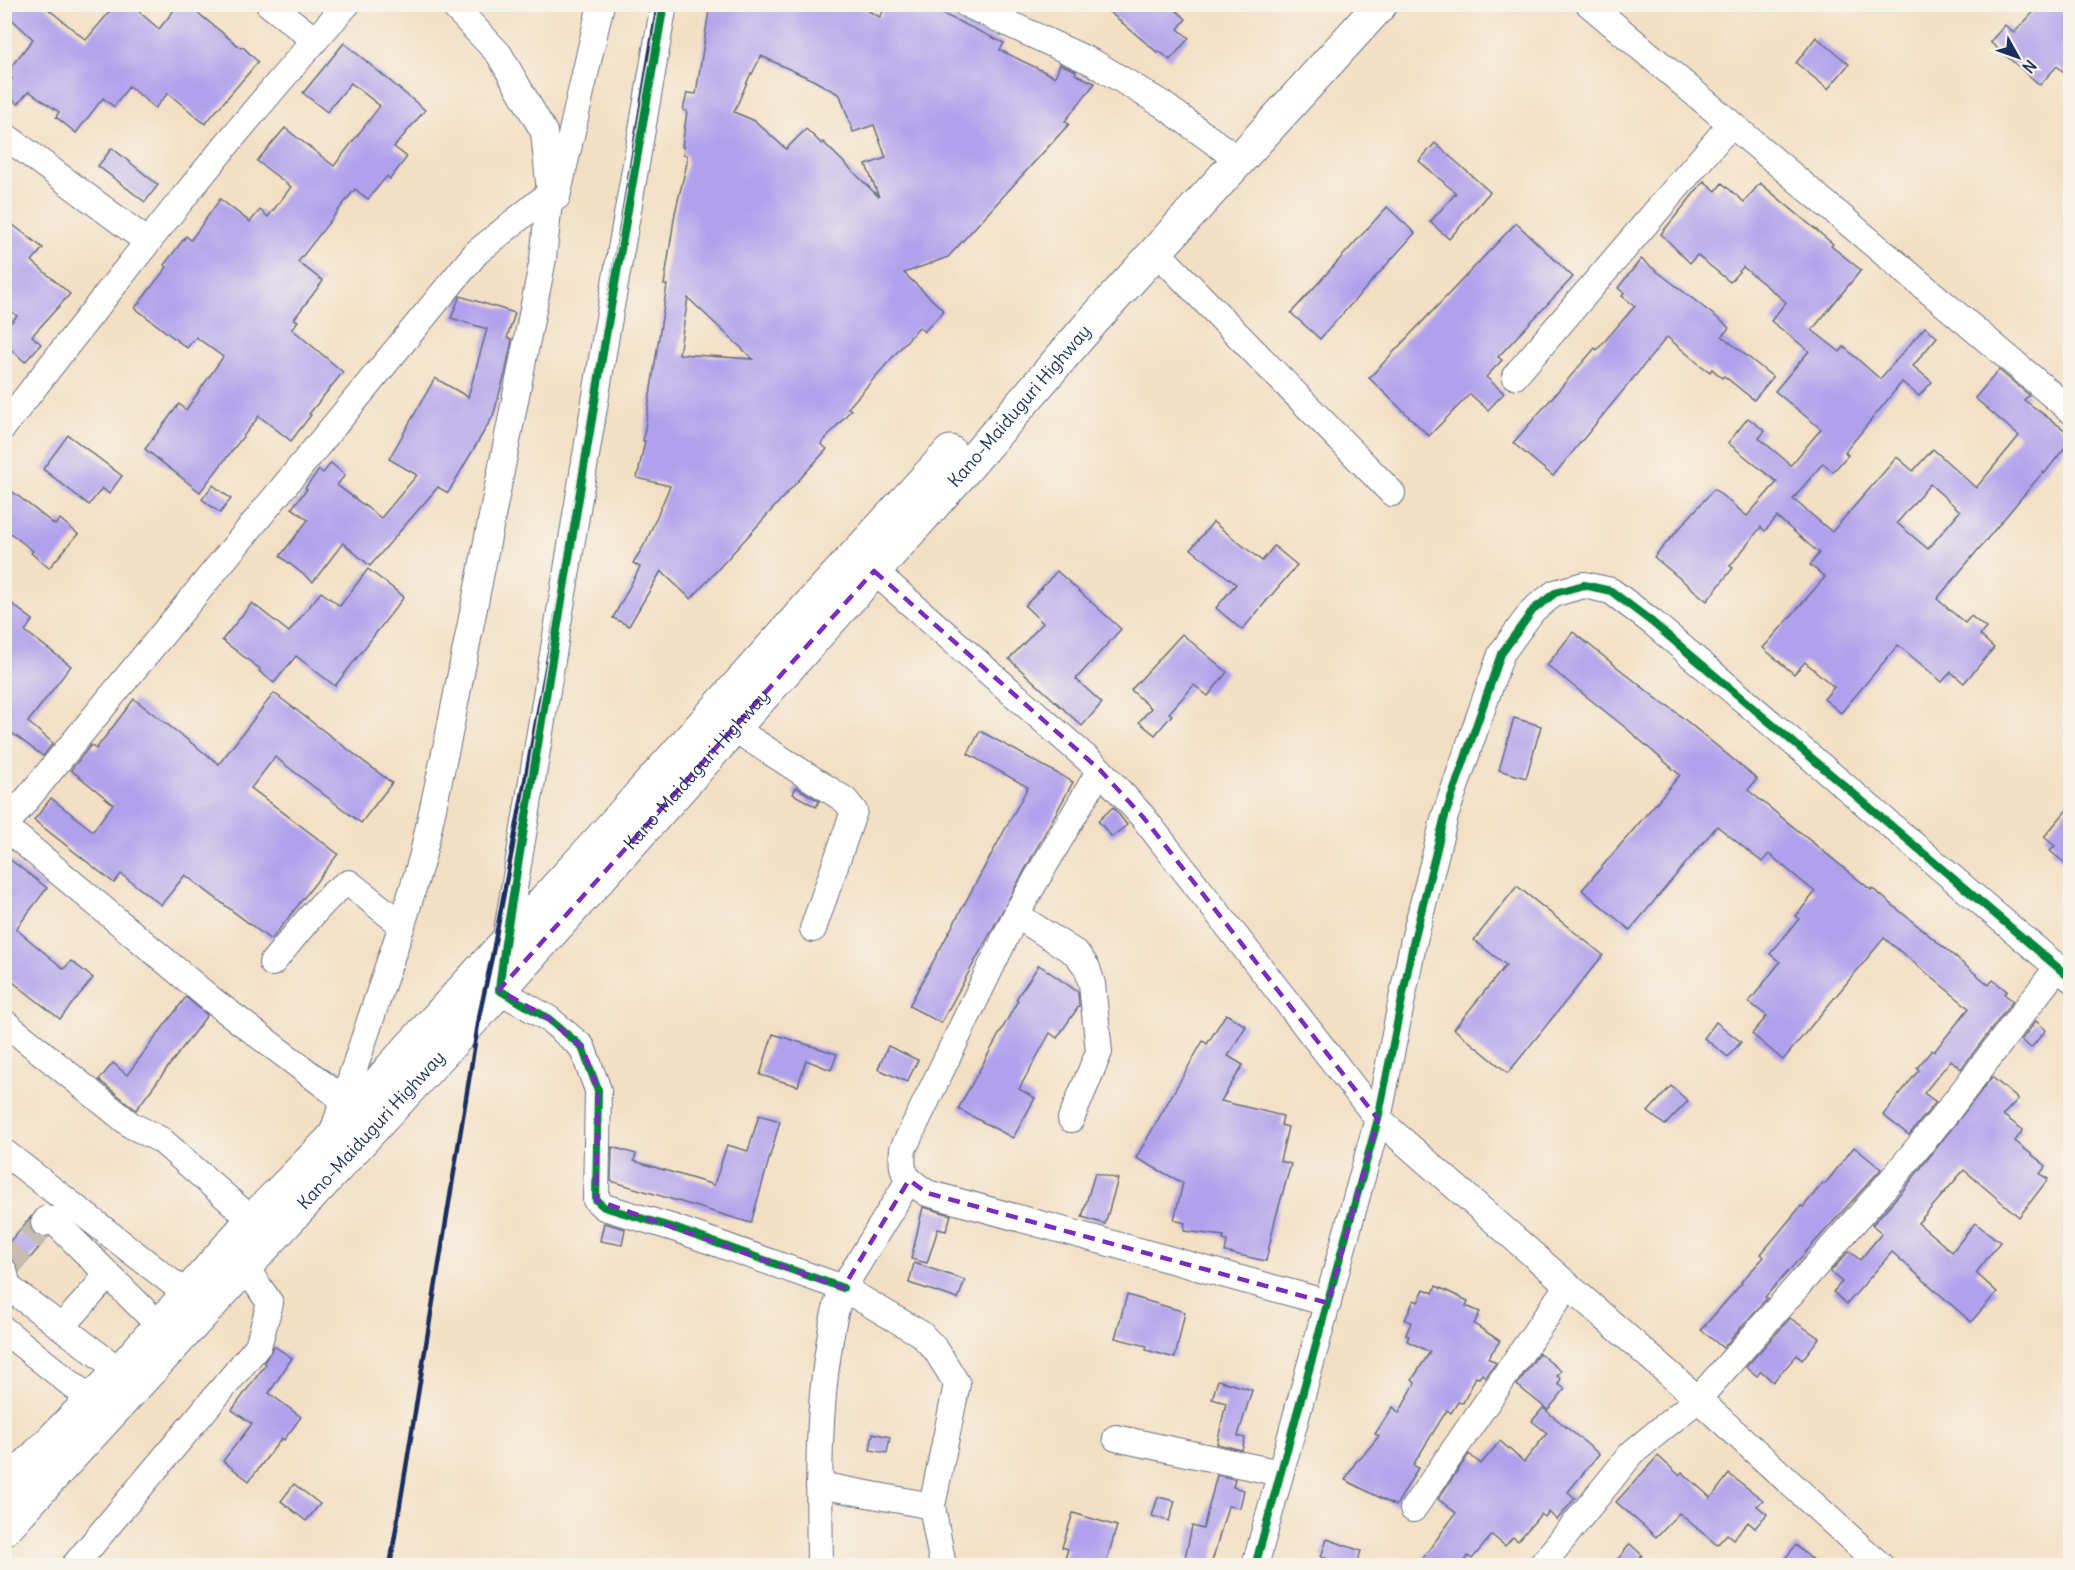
<svg xmlns="http://www.w3.org/2000/svg" width="2075" height="1570" font-family="Delius,sans-serif">
<style>
.building{fill:#b0a1ec;fill-rule:evenodd}
.lines{fill:none;stroke-linecap:round;stroke-linejoin:round}
.minor-tunnel{stroke:#c8bcaf;stroke-width:26;stroke-dasharray:26 13;stroke-linecap:butt}
.minor-casing{stroke:#676d81;stroke-width:28}
.highway-casing{stroke:#676d81;stroke-width:35}
.minor{stroke:#fff;stroke-width:26}
.highway{stroke:#fff;stroke-width:33}
.rail{stroke:#1b2f5e;stroke-width:4.5}
.cycleway-casing{stroke:#f7f3e8;stroke-width:11}
.cycleway{stroke:#00873e;stroke-width:8}
.marked{fill:none;stroke:#7b2cbf;stroke-width:4.5;stroke-dasharray:12 8;stroke-linejoin:round}
.labels{text-anchor:middle;stroke-width:4.5;stroke-linejoin:round;paint-order:stroke}
.street-label{font-size:18px;fill:#1b2f5e;stroke:#f7f3e8}
</style>
<rect width="100%" height="100%" fill="#f7f3e8"/>
<filter id="ink" filterUnits="userSpaceOnUse"><feTurbulence type="fractalNoise" baseFrequency=".0167" numOctaves="2"/><feDisplacementMap in="SourceGraphic" scale="12" xChannelSelector="R" yChannelSelector="G"/><feConvolveMatrix kernelMatrix="1 2 1 2 8 2 1 2 1" color-interpolation-filters="sRGB"/></filter>
<filter id="wash" filterUnits="userSpaceOnUse"><feTurbulence type="fractalNoise" baseFrequency=".008" numOctaves="4" result="noise"/><feDisplacementMap in="SourceGraphic" scale="24" xChannelSelector="R" yChannelSelector="G"/><feGaussianBlur stdDeviation="1.35" result="paint"/><feColorMatrix in="noise" values="0 0 0 0 0 0 0 0 0 0 0 0 0 0 0 0 0 1.4 0 .05"/><feComposite in="paint" operator="in"/></filter>
<g filter="url(#wash)">
<rect width="100%" height="100%" fill="#f3dfc3"/>
<g id="blocks">
<g class="building">
<polygon points="4,4 42,4 86,40 116,4 130,4 159,29 179,4 187,4 241,48 243,47 258,62 205,124 168,93 155,108 129,86 114,107 103,98 76,133 56,117 59,112 30,92 28,92 18,104 4,92 4,88 12,79 5,74 33,39 4,12"/>
<path d="M710,4H855L880,17L887,4H922L1004,43L1000,50L1055,77L1060,64L1076,71L1075,74L1095,83L1065,121L1069,124L948,257L904,273L944,311L924,332L919,327L848,408L851,410L821,444L827,449L691,599L661,571L629,626L613,618L640,567L633,563L646,542L670,486L637,478L645,441H643L667,285H664L675,213L687,163V155H683L684,147H682L687,111L683,110L687,93L696,94ZM761,56L813,80L840,95L853,132L874,125L886,158L866,165L879,197L823,142L822,144L806,129L786,149L755,121L734,112L751,73L752,74ZM688,298L753,359L679,354Z"/>
<polygon points="1100,4 1169,4 1186,19 1178,29 1189,38 1170,60 1159,51 1158,53"/>
<polygon points="2041,4 2060,4 2070,14 2070,78 2057,66 2040,85 1990,42 2005,25 2014,33"/>
<polygon points="1816,37 1849,64 1828,89 1796,63"/>
<polygon points="344,43 425,110 394,147 407,157 390,179 387,176 368,199 355,189 298,262 323,281 294,319 298,321 292,329 343,372 309,414 311,415 291,441 259,416 200,492 145,449 179,404 186,410 223,357 196,337 187,348 135,308 167,267 164,265 186,236 191,240 220,199 250,222 260,210 268,217 291,187 257,161 285,128 334,166 380,106 351,83 327,112 303,93"/>
<polygon points="1435,143 1490,192 1449,239 1430,222 1456,193 1419,161"/>
<polygon points="112,148 158,185 145,202 98,166"/>
<path d="M1704,181L1716,191L1722,183L1744,202L1760,183L1833,244L1831,246L1861,270L1812,330L1840,352L1844,347L1880,379L1925,327L1937,337L1913,366L1932,382L1919,396L1902,382L1845,452L1848,455L1833,472L1823,463L1793,499L1832,532L1897,457L1913,471L1933,449L1976,488L2019,436L1975,398L1999,370L2029,395L2024,400L2070,434V441L2044,474L2043,472L1937,599L1965,623L1971,616L1986,628L1980,635L1994,648L1964,683L1951,672L1942,682L1898,645L1841,713L1824,699L1834,687L1805,662L1794,674L1763,648L1825,577L1810,565L1819,553L1777,517L1765,531L1761,527L1730,566L1733,568L1707,601L1654,557L1714,489L1747,516L1777,482L1728,443L1748,418L1765,431L1759,438L1791,465L1821,429L1775,391L1809,351L1771,321L1786,302L1743,267L1730,282L1697,255L1690,263L1661,234ZM1930,484L1960,511L1928,549L1897,523Z"/>
<polygon points="1387,207 1415,233 1320,339 1291,313"/>
<polygon points="4,218 43,248 32,261 70,294 32,336 41,344 25,362 4,343 4,329 17,316 4,305"/>
<polygon points="1516,223 1573,277 1498,357 1502,360 1486,377 1504,393 1488,410 1470,394 1429,436 1369,378"/>
<polygon points="1641,259 1724,323 1729,328 1722,336 1773,377 1754,400 1724,376 1722,378 1712,369 1710,372 1699,364 1667,337 1553,476 1513,443 1595,348 1597,350 1635,306 1622,296 1624,293 1618,288"/>
<polygon points="460,296 515,313 507,338 512,339 505,374 493,416 448,493 438,487 370,566 343,543 313,582 280,556 308,520 292,508 307,489 305,488 319,470 323,473 331,463 345,475 337,485 381,518 417,475 389,459 435,378 468,397 487,329 451,318"/>
<polygon points="68,435 122,476 109,494 102,488 89,505 43,469"/>
<polygon points="4,485 55,525 60,519 78,534 49,568 31,553 33,551 4,528"/>
<polygon points="213,485 231,499 220,513 202,499"/>
<polygon points="1213,522 1262,561 1274,546 1297,565 1242,630 1216,608 1236,584 1191,549"/>
<polygon points="368,569 404,597 335,686 296,656 274,683 259,671 260,669 222,640 252,603 289,632 321,592 340,606"/>
<polygon points="1057,571 1121,629 1076,679 1102,703 1082,726 1009,659 1043,623 1025,606"/>
<polygon points="4,598 33,620 25,631 71,666 28,722 53,743 43,756 4,727"/>
<polygon points="1573,632 1666,706 1667,705 1757,779 1748,790 1871,890 1872,888 1989,985 1993,980 2007,991 2004,994 2013,1001 1961,1069 1951,1060 1924,1093 1936,1102 1909,1135 1883,1115 1919,1070 1917,1068 1932,1050 1934,1052 1969,1008 1884,938 1783,1060 1752,1034 1767,1016 1749,1002 1780,962 1770,954 1799,919 1796,916 1815,892 1769,854 1762,862 1717,826 1630,930 1582,890 1680,775 1626,728 1547,665"/>
<polygon points="1182,634 1227,672 1208,696 1194,685 1169,713 1172,715 1155,735 1139,722 1151,708 1131,690"/>
<polygon points="274,693 392,783 361,823 275,757 251,788 338,854 271,940 185,875 161,905 121,874 114,883 34,820 51,798 93,831 113,804 71,770 91,745 96,749 134,699 219,764"/>
<polygon points="1514,718 1541,726 1526,778 1499,770"/>
<polygon points="980,731 1073,782 941,1023 909,1006 1028,787 968,754"/>
<polygon points="796,787 819,801 816,807 793,794"/>
<polygon points="2070,806 2070,867 2050,851 2055,846 2044,837"/>
<polygon points="1113,807 1127,825 1112,837 1098,821"/>
<polygon points="4,855 47,888 16,929 64,969 71,961 93,978 60,1019 4,975"/>
<polygon points="1517,886 1603,955 1508,1073 1454,1029 1506,965 1474,940"/>
<polygon points="1039,965 1078,992 1079,1006 1057,1038 1050,1033 1019,1089 1035,1098 1013,1138 958,1109 1018,1000 1016,999"/>
<polygon points="186,997 207,1015 136,1110 99,1080 113,1063 127,1075"/>
<polygon points="1226,1014 1246,1026 1228,1056 1243,1065 1221,1101 1283,1116 1281,1125 1288,1127 1280,1161 1291,1164 1275,1220 1266,1261 1225,1252 1227,1241 1223,1240 1224,1236 1184,1231 1185,1223 1174,1220 1183,1183 1136,1158 1203,1041 1207,1044"/>
<polygon points="2036,1021 2046,1030 2031,1048 2021,1040"/>
<polygon points="1716,1022 1741,1042 1728,1057 1704,1038"/>
<polygon points="773,1034 837,1054 831,1070 806,1060 798,1086 760,1075"/>
<polygon points="888,1046 918,1060 907,1082 878,1069"/>
<polygon points="1992,1077 2018,1099 2003,1115 2023,1130 2015,1141 2046,1166 2040,1174 2048,1179 2019,1217 1964,1170 1918,1223 1952,1252 1975,1223 2000,1242 1976,1273 1997,1292 1971,1322 1892,1252 1847,1304 1833,1292 1842,1282 1830,1272 1849,1251 1860,1260 1882,1233 1872,1225 1905,1188"/>
<polygon points="1671,1086 1688,1101 1665,1125 1648,1112"/>
<polygon points="759,1115 780,1121 751,1223 611,1181 612,1147 636,1154 634,1161 714,1185 727,1145 748,1151"/>
<polygon points="1854,1147 1881,1169 1765,1297 1767,1298 1723,1348 1701,1330 1742,1283 1741,1282 1764,1257 1761,1254 1801,1206 1803,1207 1823,1183 1825,1184"/>
<polygon points="1095,1173 1118,1179 1105,1224 1082,1217"/>
<polygon points="923,1207 951,1215 946,1231 938,1229 927,1263 911,1259"/>
<polygon points="31,1217 30,1228 35,1235 42,1238 48,1237 19,1271 14,1260 4,1256 4,1248"/>
<polygon points="604,1223 625,1229 622,1245 600,1241"/>
<polygon points="914,1263 965,1280 958,1299 909,1283"/>
<polygon points="1436,1286 1468,1301 1466,1306 1480,1312 1474,1324 1500,1341 1488,1358 1496,1363 1486,1377 1482,1374 1479,1378 1476,1377 1463,1403 1458,1402 1451,1413 1447,1410 1413,1465 1418,1468 1396,1506 1345,1480 1357,1460 1359,1460 1379,1436 1375,1434 1393,1407 1399,1413 1415,1383 1412,1380 1430,1352 1407,1341 1409,1336 1406,1335 1411,1322 1405,1320 1414,1300 1418,1302 1424,1289 1433,1293"/>
<polygon points="1127,1295 1185,1312 1175,1358 1146,1350 1147,1346 1115,1338"/>
<polygon points="1790,1318 1819,1338 1802,1360 1797,1355 1773,1382 1761,1371 1757,1376 1746,1367"/>
<polygon points="274,1346 292,1358 269,1393 301,1417 284,1440 282,1438 249,1481 223,1461 252,1424 232,1410 266,1364 264,1362"/>
<polygon points="1539,1353 1561,1371 1557,1376 1561,1379 1558,1384 1565,1389 1548,1410 1517,1385"/>
<polygon points="1218,1380 1252,1390 1238,1436 1245,1438 1242,1450 1217,1444 1226,1403 1212,1399"/>
<polygon points="1543,1408 1599,1454 1568,1492 1575,1498 1557,1520 1549,1512 1545,1517 1541,1514 1518,1541 1513,1537 1505,1546 1492,1535 1472,1559 1468,1556 1461,1566 1417,1566 1456,1513 1438,1499 1469,1454 1481,1464 1500,1441 1524,1462 1547,1433 1532,1421"/>
<polygon points="873,1433 890,1437 887,1453 870,1450"/>
<polygon points="1658,1456 1679,1475 1682,1472 1711,1498 1729,1474 1763,1500 1757,1506 1767,1514 1755,1528 1748,1522 1733,1539 1727,1534 1717,1545 1679,1513 1656,1537 1616,1502"/>
<polygon points="1217,1475 1235,1479 1233,1487 1244,1490 1240,1508 1228,1506 1211,1565 1185,1558 1192,1526 1203,1529"/>
<polygon points="294,1484 320,1504 306,1521 281,1501"/>
<polygon points="1158,1497 1175,1501 1169,1521 1152,1516"/>
<polygon points="1073,1513 1117,1526 1105,1566 1063,1566 1068,1549 1062,1547"/>
<polygon points="1327,1539 1361,1551 1356,1566 1323,1566 1326,1558 1321,1557"/>
<polygon points="1630,1544 1642,1555 1634,1566 1612,1566"/>
<polygon points="1796,1545 1819,1566 1779,1566"/>
</g>
</g>
</g>
<g filter="url(#ink)">
<use href="#blocks" fill-opacity="0" stroke="#676d81" stroke-width="1.5"/>
<g class="lines">
<polyline class="minor-tunnel" points="4,1269 44,1223"/>
<defs>
<g id="minor">
<polyline points="269,4 315,40"/>
<polyline points="664,4 605,341 505,943 499,990 549,1019 582,1047 598,1090 596,1200 604,1207 674,1228 843,1288 921,1334 936,1350 957,1384 932,1506 943,1566"/>
<polyline points="966,4 1094,63 1162,104 1225,150"/>
<polyline points="1589,4 2070,410"/>
<polyline points="4,135 148,242"/>
<polyline points="557,197 601,4"/>
<polyline points="1156,251 1392,493"/>
<polyline points="1515,376 1731,124"/>
<path d="M4,426C115,283 226,139 347,4"/>
<polyline points="874,571 1100,770 1143,817 1378,1119 1698,1399 1881,1566"/>
<polyline points="733,728 845,800 854,811 813,929"/>
<path d="M1100,770L1018,911L903,1149C900,1175 906,1179 927,1193L1328,1303"/>
<polyline points="4,827 476,253 550,193"/>
<polyline points="5,827 212,1000 344,1100"/>
<polyline points="1018,911 1024,920 1077,954 1087,968 1092,984 1099,1052 1071,1119"/>
<path d="M272,963C287,946 330,888 349,883L402,925"/>
<polyline points="4,1022 131,1125 161,1140 252,1220"/>
<polyline points="333,1132 402,925 422,858 448,739 543,259 550,193 544,132 499,54 452,4"/>
<polyline points="4,1152 188,1295"/>
<polyline points="44,1223 47,1219 53,1220 160,1326"/>
<polyline points="4,1271 8,1287 120,1371"/>
<polyline points="62,1327 108,1275"/>
<polyline points="4,1330 91,1400"/>
<polyline points="1116,1438 1280,1473"/>
<polyline points="819,1485 932,1506"/>
<polyline points="1413,1509 1568,1285"/>
<polyline points="74,1566 258,1346 270,1303 246,1268"/>
<path d="M820,1566C819,1492 817,1419 829,1346C832,1326 835,1307 843,1288L909,1180"/>
<polyline points="1255,1566 1378,1119 1413,944 1445,816 1501,654 1533,610 1555,593 1584,585 1611,591 1652,622 2070,978"/>
<polyline points="1541,1566 1632,1453 1698,1399 1893,1178 1947,1112 2058,967"/>
</g>
<g id="highway">
<polyline points="4,1489 120,1371 252,1220 330,1141 392,1067 598,842 807,608 950,452"/>
<path id="s1" d="M4,1529L480,1012L961,474L1092,322L1381,4"/>
</g>
</defs>
<use href="#minor" class="minor-casing"/>
<use href="#highway" class="highway-casing"/>
<use href="#minor" class="minor"/>
<use href="#highway" class="highway"/>
<polyline class="rail" points="390,1566 480,1012 492,957 560,594 658,4"/>
<defs>
<g id="cycleway">
<polyline points="664,4 605,341 505,943 499,990 549,1019 582,1047 598,1090 596,1200 604,1207 674,1228 843,1288"/>
<polyline points="1255,1566 1378,1119 1413,944 1445,816 1501,654 1533,610 1555,593 1584,585 1611,591 1652,622 2070,978"/>
</g>
</defs>
<use href="#cycleway" class="cycleway-casing"/>
<use href="#cycleway" class="cycleway"/>
</g>
</g>
<path class="marked" d="M874,571L1100,770L1143,817L1378,1119L1328,1303L927,1193L909,1180L843,1288L596,1200L598,1090L582,1047L549,1019L499,990Z"/>
<g class="labels">
<g class="street-label">
<text dy="6" stroke="none"><textPath href="#s1" startOffset="1514">Kano-Maiduguri Highway</textPath></text>
<text dy="6" stroke="none"><textPath href="#s1" startOffset="1028">Kano-Maiduguri Highway</textPath></text>
<text dy="6" stroke="none"><textPath href="#s1" startOffset="542">Kano-Maiduguri Highway</textPath></text>
</g>
</g>
<rect width="2075" height="1570" fill="none" stroke="#f7f3e8" stroke-width="24"/>
<g transform="translate(2018 57) rotate(130)" stroke="#f7f3e8" stroke-width="4.5" paint-order="stroke">
<path d="M0-4.5L10 22L0 15L-10 22Z" fill="#1b2f5e"/>
<text y="-9" font-size="16" font-weight="bold" text-anchor="middle" fill="#1b2f5e">N</text>
</g>
</svg>
